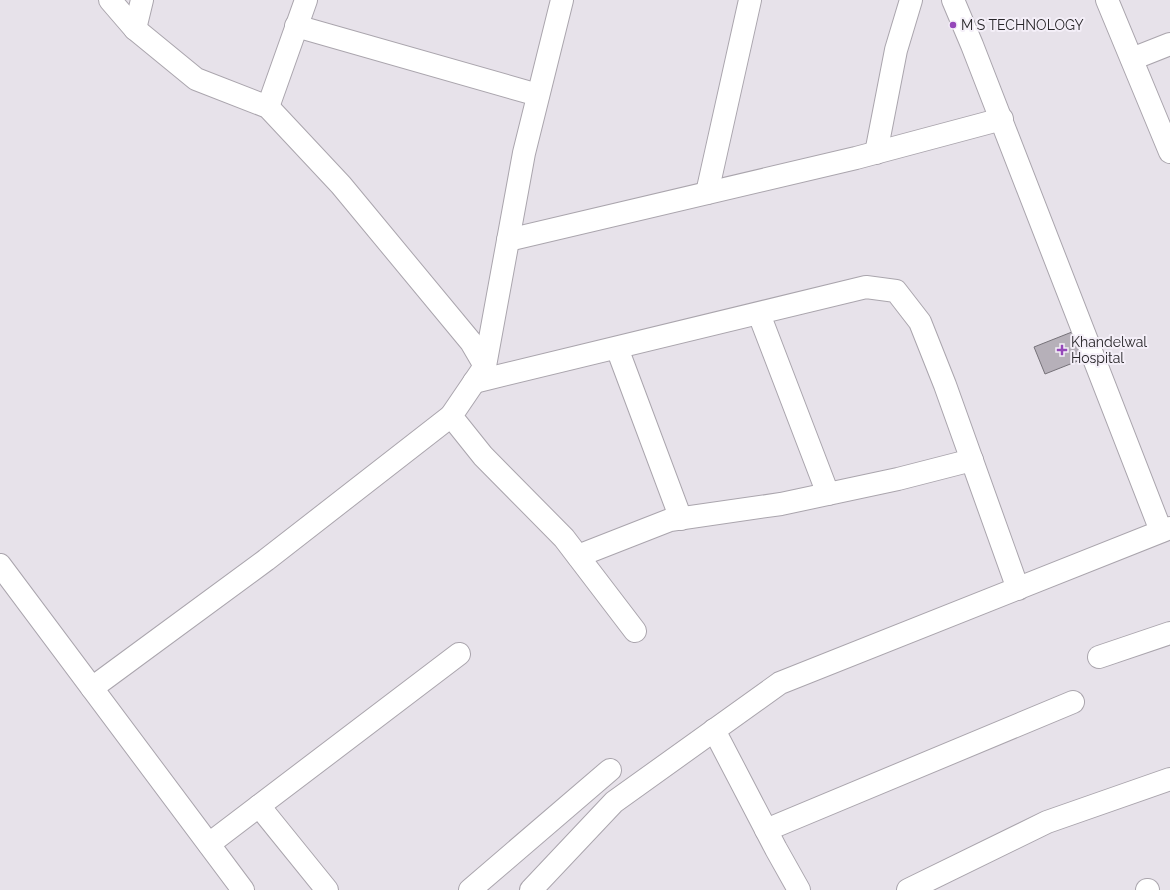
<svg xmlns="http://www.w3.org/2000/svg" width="1170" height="890" font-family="Raleway,sans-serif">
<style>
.building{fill:#b6b0b9;stroke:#767279}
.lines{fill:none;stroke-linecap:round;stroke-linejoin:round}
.minor-casing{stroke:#aaa5ad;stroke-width:24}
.minor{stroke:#fff;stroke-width:22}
.poi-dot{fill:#9548b9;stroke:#f4eff8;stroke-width:1.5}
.labels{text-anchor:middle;stroke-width:4;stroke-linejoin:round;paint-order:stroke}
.poi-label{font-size:14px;fill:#272528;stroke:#f4eff8;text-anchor:start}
</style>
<rect width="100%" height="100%" fill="#e7e2ea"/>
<polygon class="building" points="1077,330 1088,357 1045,374 1034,347"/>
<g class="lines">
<defs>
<g id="minor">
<polyline points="110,0 135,29 196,79 268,107 341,185 471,342 485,366 451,416 483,456 564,538 635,631"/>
<polyline points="953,0 972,45 1161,531"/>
<polyline points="1107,0 1170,152"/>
<polyline points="296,26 538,95"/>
<polyline points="135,29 142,0"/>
<polyline points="1132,59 1170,44"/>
<polyline points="268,107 306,0"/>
<polyline points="876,153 896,50 911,0"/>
<polyline points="707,193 750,0"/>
<polyline points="508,240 856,158 1002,119"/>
<polyline points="759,314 828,494"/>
<polyline points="617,348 681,519"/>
<polyline points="485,366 524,153 562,0"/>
<polyline points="474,382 866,287 896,291 920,322 945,385 1018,589"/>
<polyline points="578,556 670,520 781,504 898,479 972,460"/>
<polyline points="0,565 243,890"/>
<polyline points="1099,657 1170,633"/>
<polyline points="92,688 266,560 451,416"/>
<polyline points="714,730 776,849 799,890"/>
<polyline points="259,806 327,890"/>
<polyline points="766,830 1073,702"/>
<polyline points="209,844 459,654"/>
<polyline points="470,890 610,770"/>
<polyline points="531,890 614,802 780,683 1170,528"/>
<polyline points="908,890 1047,822 1170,779"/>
<polyline points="1147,890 1148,890"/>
</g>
</defs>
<use href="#minor" class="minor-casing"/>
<use href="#minor" class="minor"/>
</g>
<g class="poi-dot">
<circle cx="953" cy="25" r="4"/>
<path d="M1060 344h4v4h4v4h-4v4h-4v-4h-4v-4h4z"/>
</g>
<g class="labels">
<g class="poi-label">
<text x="961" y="30">M S TECHNOLOGY</text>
<text x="1071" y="347">Khandelwal<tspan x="1071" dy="16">Hospital</tspan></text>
</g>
</g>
</svg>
